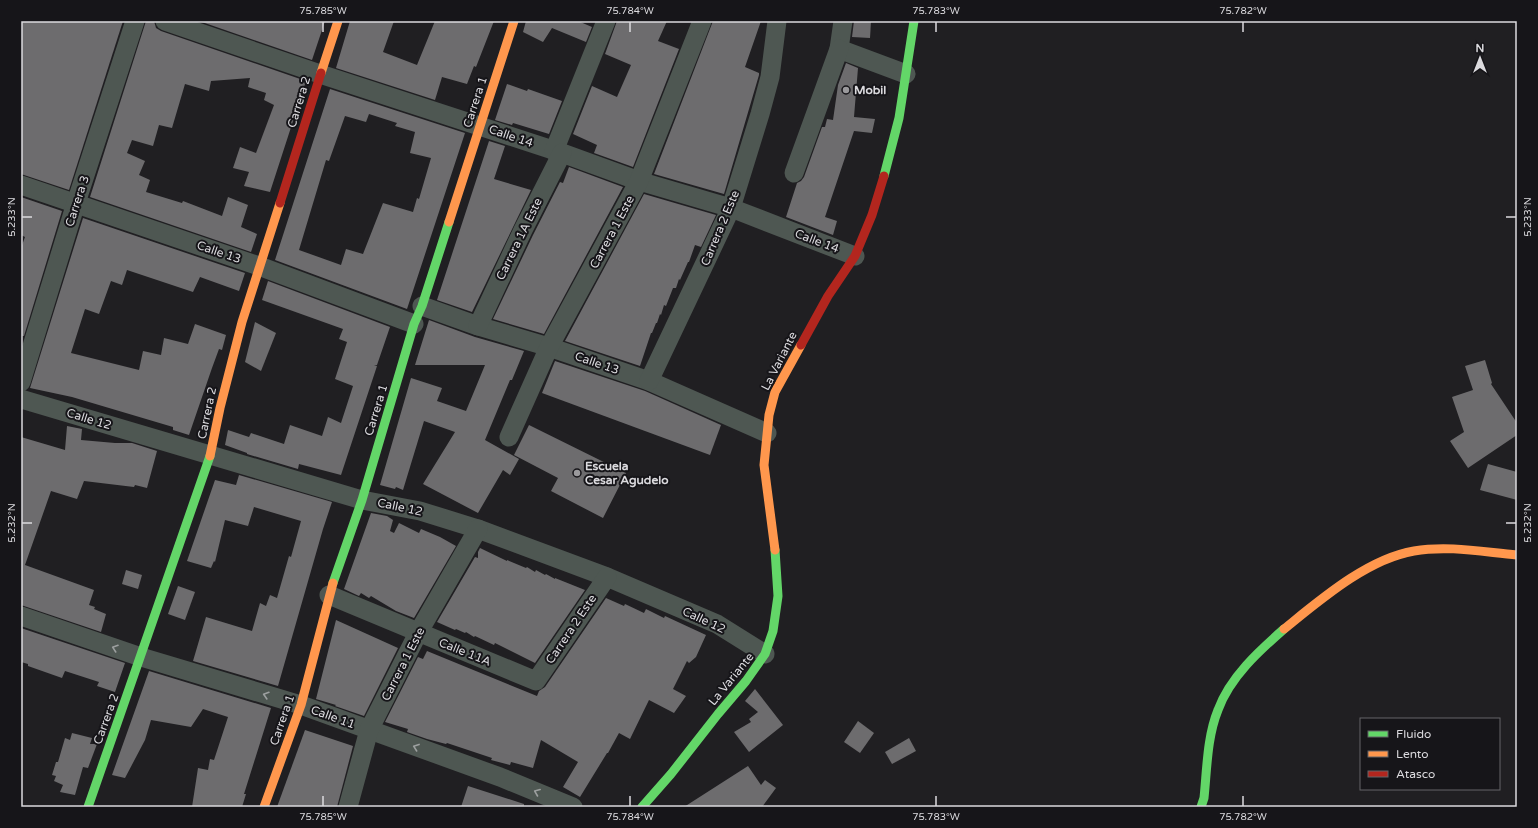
<svg xmlns="http://www.w3.org/2000/svg" width="1538" height="828" font-family="'Varela Round',sans-serif">
<style>
.building{fill:#6d6c6e;fill-rule:evenodd}
.lines{fill:none;stroke-linecap:round;stroke-linejoin:round}
.street{stroke:#4e5752;stroke-width:19}
.fast{stroke:#63d668;stroke-width:9}
.slow{stroke:#ff974d;stroke-width:9}
.jam{stroke:#b3261e;stroke-width:9}
.oneway{stroke:#9c9f9f}
.ticks{fill:none;stroke:#dbdade;stroke-width:1.5}
.poi-dot{fill:#9a999c;stroke:#161519;stroke-width:1.5}
.labels{text-anchor:middle;stroke-width:4;stroke-linejoin:round;paint-order:stroke}
.poi-label{font-size:12px;font-weight:bold;fill:#dbdade;stroke:#161519;text-anchor:start}
.street-label{font-size:12px;fill:#dbdade;stroke:#161519}
.neatline{fill:none;stroke:#dbdade;stroke-width:1.5}
.ticks-label{font-size:10px;text-anchor:middle;fill:#dbdade}
</style>
<rect width="100%" height="100%" fill="#201f22"/>
<g class="building">
<polygon points="21,21 123,21 69,190 21,174"/>
<polygon points="146,21 154,21 156,28 161,31 306,81 270,192 244,186 249,172 233,168 240,147 256,153 274,105 264,100 266,93 248,87 250,78 211,81 209,91 185,84 172,128 159,125 153,146 132,140 127,153 145,161 139,175 150,180 146,192 182,203 183,201 222,216 228,197 248,205 241,227 257,234 251,252 90,197"/>
<polygon points="199,21 325,21 312,60"/>
<polygon points="350,21 394,21 383,52 417,65 435,21 494,21 476,67 474,66 467,84 442,77 435,100 336,68"/>
<polygon points="526,21 578,21 592,27 586,42 552,28 543,42 523,32"/>
<polygon points="617,21 667,21 658,41 679,49 633,167 594,153 597,145 573,134 592,86 617,97 631,65 605,54"/>
<polygon points="713,21 761,21 745,67 759,73 759,75 724,194 654,174"/>
<polygon points="854,21 871,21 870,38 852,37"/>
<polygon points="846,63 858,68 854,117 875,119 872,133 854,131 825,217 837,221 833,235 786,217 797,183 801,181 804,177 822,127 825,127 827,119 833,120 838,85"/>
<polygon points="507,84 527,91 528,89 562,101 549,134 513,123 512,125 495,120"/>
<path d="M330,89L465,133L407,309L275,260ZM369,114L397,123L395,126L415,132L410,153L431,158L419,199L417,198L413,212L383,203L363,254L346,249L341,265L299,250L326,160L329,161L345,116L366,122Z"/>
<polygon points="489,141 505,146 494,179 531,190 472,312 437,300"/>
<polygon points="569,167 623,187 544,334 493,319 533,235 560,182 563,183"/>
<polygon points="644,194 716,215 701,247 695,245 689,262 688,262 680,280 679,279 676,288 673,288 666,306 664,305 661,315 660,314 657,323 656,323 652,333 651,333 640,366 565,341"/>
<polygon points="21,197 62,211 24,336 21,336 21,248 25,237 21,235"/>
<polygon points="83,218 245,273 239,291 200,277 193,292 127,270 122,285 111,281 99,314 85,309 71,353 139,370 143,351 161,355 164,338 188,344 195,324 226,335 222,350 219,349 212,368 189,435 173,430 173,427 72,397 30,388"/>
<polygon points="268,281 390,327 377,365 374,365 377,366 341,475 299,464 298,469 247,454 247,453 225,445 228,430 249,437 251,433 284,444 290,425 322,436 328,417 341,423 353,386 335,379 347,342 339,339 343,329 262,300"/>
<polygon points="429,320 475,337 524,351 512,380 510,380 485,440 519,459 510,475 503,470 478,513 423,484 455,432 424,421 403,490 396,487 395,489 380,485 411,378 442,388 437,401 466,411 485,365 415,365"/>
<polygon points="255,322 276,333 261,371 245,362"/>
<polygon points="1485,360 1492,383 1491,384 1517,423 1517,435 1468,468 1450,441 1464,432 1452,397 1473,390 1465,366"/>
<polygon points="555,361 645,391 721,425 710,455 542,393"/>
<polygon points="529,425 626,473 603,518 551,491 558,478 514,455"/>
<polygon points="67,426 82,429 81,440 115,443 132,443 157,451 147,488 135,485 134,487 84,481 77,499 51,491 25,565 94,590 89,605 95,607 94,609 106,614 101,632 21,605 21,437 65,450"/>
<polygon points="1488,464 1517,472 1517,500 1480,490"/>
<polygon points="239,475 332,502 323,529 278,686 193,661 206,617 252,631 260,603 266,606 270,595 277,598 289,556 291,557 301,521 254,507 248,526 225,520 215,562 214,561 211,568 187,561 215,480 236,485"/>
<polygon points="371,513 387,516 393,520 390,531 394,533 399,523 419,533 421,529 440,537 456,546 414,618 396,611 371,596 369,598 361,593 359,596 344,589"/>
<polygon points="480,548 507,561 507,560 526,568 527,567 535,572 536,570 545,575 546,574 555,579 555,578 585,590 535,663 495,643 494,645 475,636 474,637 466,632 465,633 456,629 455,630 437,622 475,557 478,558 478,552"/>
<polygon points="126,570 142,575 138,589 122,584"/>
<polygon points="178,586 195,592 185,620 168,614"/>
<polygon points="606,598 624,606 625,604 644,613 646,609 664,618 665,616 706,635 696,657 689,663 687,661 673,689 686,696 674,713 649,700 630,739 619,733 608,753 607,753 580,797 563,787 578,762 541,740 533,768 511,762 510,765 491,760 492,758 447,743 446,744 427,739 407,732 408,729 385,722 418,657 423,659 427,651 537,696 539,691 545,687"/>
<polygon points="336,620 398,648 364,716 335,706 336,705 316,699"/>
<polygon points="21,628 125,663 115,692 97,686 99,682 65,671 62,678 28,666 28,664 21,662"/>
<polygon points="149,671 271,708 244,794 246,794 242,807 192,807 198,768 208,770 210,759 214,760 228,717 203,709 191,727 151,720 145,740 125,778 112,775"/>
<polygon points="755,689 783,725 749,752 734,732 751,722 749,719 758,712 745,701"/>
<polygon points="858,721 874,733 860,753 844,742"/>
<polygon points="305,730 353,746 337,807 277,807"/>
<polygon points="72,733 92,738 90,744 97,744 88,768 83,767 75,795 60,792 63,785 54,781 56,776 52,775 56,762 58,762 65,738 70,740"/>
<polygon points="909,738 916,751 892,764 885,752"/>
<polygon points="748,766 761,785 765,780 776,788 762,807 684,807"/>
<polygon points="468,786 524,804 524,807 461,807"/>
</g>
<g class="lines">
<g class="street">
<polyline points="165,21 320,74 562,153 639,181 731,208 855,256"/>
<polyline points="843,21 839,49 906,74"/>
<polyline points="554,151 606,21"/>
<polyline points="794,173 839,49"/>
<polyline points="21,185 259,266 414,324"/>
<polyline points="422,306 478,326 549,347 649,381 767,433"/>
<polyline points="478,326 523,230 562,153"/>
<polyline points="649,381 731,208 760,114 770,77 777,21"/>
<polyline points="21,382 76,203 135,21"/>
<polyline points="21,399 362,500 420,511 478,529 607,577 717,624 765,654"/>
<polyline points="509,437 549,347 639,181 702,21"/>
<polyline points="329,595 536,681 607,577"/>
<polyline points="21,616 141,657 301,705 500,777 573,807"/>
<polyline points="348,807 369,730 418,633 478,529"/>
</g>
<g class="fast">
<polyline points="884,176 899,118 914,21"/>
<polyline points="333,583 362,500 414,324 422,306 449,222"/>
<polyline points="88,807 210,456"/>
<polyline points="642,807 671,774 718,714 746,681 765,654 773,631 778,596 775,550"/>
<path d="M1201,807L1204,798C1207,769 1207,737 1218,710C1230,677 1259,651 1284,629"/>
</g>
<g class="slow">
<polyline points="321,73 338,21"/>
<polyline points="449,222 514,21"/>
<polyline points="210,456 220,408 242,322 280,203"/>
<polyline points="775,550 764,465 769,415 775,392 801,345"/>
<path d="M1284,629C1320,600 1367,559 1414,551C1448,545 1483,552 1517,555"/>
<polyline points="264,807 301,705 333,583"/>
</g>
<g class="jam">
<polyline points="280,203 321,73"/>
<polyline points="801,345 828,296 855,256 872,215 884,176"/>
</g>
</g>
<defs><path id="oneway-chevron" d="M-2-3.5L2.5 0L-2 3.5" fill="none" stroke-width="1.6" stroke-linecap="round" stroke-linejoin="round"/></defs>
<g class="oneway">
<use href="#oneway-chevron" transform="translate(115 648) rotate(-161)"/>
<use href="#oneway-chevron" transform="translate(266 695) rotate(-163)"/>
<use href="#oneway-chevron" transform="translate(416 747) rotate(-160)"/>
<use href="#oneway-chevron" transform="translate(537 792) rotate(-158)"/>
</g>
<path class="ticks" d="M323,22V32M630,22V32M936,22V32M1243,22V32M22,217H32M1506,217H1516M22,523H32M1506,523H1516M323,796V806M630,796V806M936,796V806M1243,796V806"/>
<g class="poi-dot">
<circle cx="846" cy="90" r="4"/>
<circle cx="577" cy="473" r="4"/>
</g>
<g class="labels">
<g class="poi-label">
<text x="854" y="94">Mobil</text>
<text x="585" y="470">Escuela<tspan x="585" dy="14">Cesar Agudelo</tspan></text>
</g>
<g class="street-label">
<text transform="translate(299 102) rotate(-73)" y="4">Carrera 2</text>
<text transform="translate(475 102) rotate(-72)" y="4">Carrera 1</text>
<text transform="translate(511 136) rotate(19)" y="4">Calle 14</text>
<text transform="translate(77 201) rotate(-72)" y="4">Carrera 3</text>
<text transform="translate(720 228) rotate(-67)" y="4">Carrera 2 Este</text>
<text transform="translate(612 232) rotate(-62)" y="4">Carrera 1 Este</text>
<text transform="translate(519 239) rotate(-64)" y="4">Carrera 1A Este</text>
<text transform="translate(817 241) rotate(21)" y="4">Calle 14</text>
<text transform="translate(219 252) rotate(19)" y="4">Calle 13</text>
<text transform="translate(779 361) rotate(-63)" y="4">La Variante</text>
<text transform="translate(597 363) rotate(19)" y="4">Calle 13</text>
<text transform="translate(376 410) rotate(-73)" y="4">Carrera 1</text>
<text transform="translate(207 413) rotate(-78)" y="4">Carrera 2</text>
<text transform="translate(89 419) rotate(17)" y="4">Calle 12</text>
<text transform="translate(400 507) rotate(12)" y="4">Calle 12</text>
<text transform="translate(704 620) rotate(25)" y="4">Calle 12</text>
<text transform="translate(571 629) rotate(-56)" y="4">Carrera 2 Este</text>
<text transform="translate(465 652) rotate(22)" y="4">Calle 11A</text>
<text transform="translate(403 664) rotate(-63)" y="4">Carrera 1 Este</text>
<text transform="translate(731 679) rotate(-51)" y="4">La Variante</text>
<text transform="translate(333 717) rotate(20)" y="4">Calle 11</text>
<text transform="translate(106 719) rotate(-70)" y="4">Carrera 2</text>
<text transform="translate(282 720) rotate(-71)" y="4">Carrera 1</text>
</g>
</g>
<rect width="1538" height="828" fill="none" stroke="#161519" stroke-width="44"/>
<rect x="1360" y="718" width="140" height="72" fill="#161519" stroke="#656468"/>
<rect x="1368" y="731" width="20" height="6" fill="#63d668" stroke="#656468"/>
<text x="1396" y="738" font-size="12" fill="#dbdade">Fluido</text>
<rect x="1368" y="751" width="20" height="6" fill="#ff974d" stroke="#656468"/>
<text x="1396" y="758" font-size="12" fill="#dbdade">Lento</text>
<rect x="1368" y="771" width="20" height="6" fill="#b3261e" stroke="#656468"/>
<text x="1396" y="778" font-size="12" fill="#dbdade">Atasco</text>
<g transform="translate(1480 58)" stroke="#161519" stroke-width="3" paint-order="stroke">
<path d="M0-3L7 15L0 10L-7 15Z" fill="#dbdade"/>
<text y="-6" font-size="11" font-weight="bold" text-anchor="middle" fill="#dbdade">N</text>
</g>
<rect x="22" y="22" width="1494" height="784" class="neatline"/>
<g class="ticks-label">
<text x="323" y="14">75.785°W</text>
<text x="630" y="14">75.784°W</text>
<text x="936" y="14">75.783°W</text>
<text x="1243" y="14">75.782°W</text>
<text transform="translate(11 217) rotate(-90)" y="4">5.233°N</text>
<text transform="translate(1527 217) rotate(-90)" y="4">5.233°N</text>
<text transform="translate(11 523) rotate(-90)" y="4">5.232°N</text>
<text transform="translate(1527 523) rotate(-90)" y="4">5.232°N</text>
<text x="323" y="820">75.785°W</text>
<text x="630" y="820">75.784°W</text>
<text x="936" y="820">75.783°W</text>
<text x="1243" y="820">75.782°W</text>
</g>
</svg>
